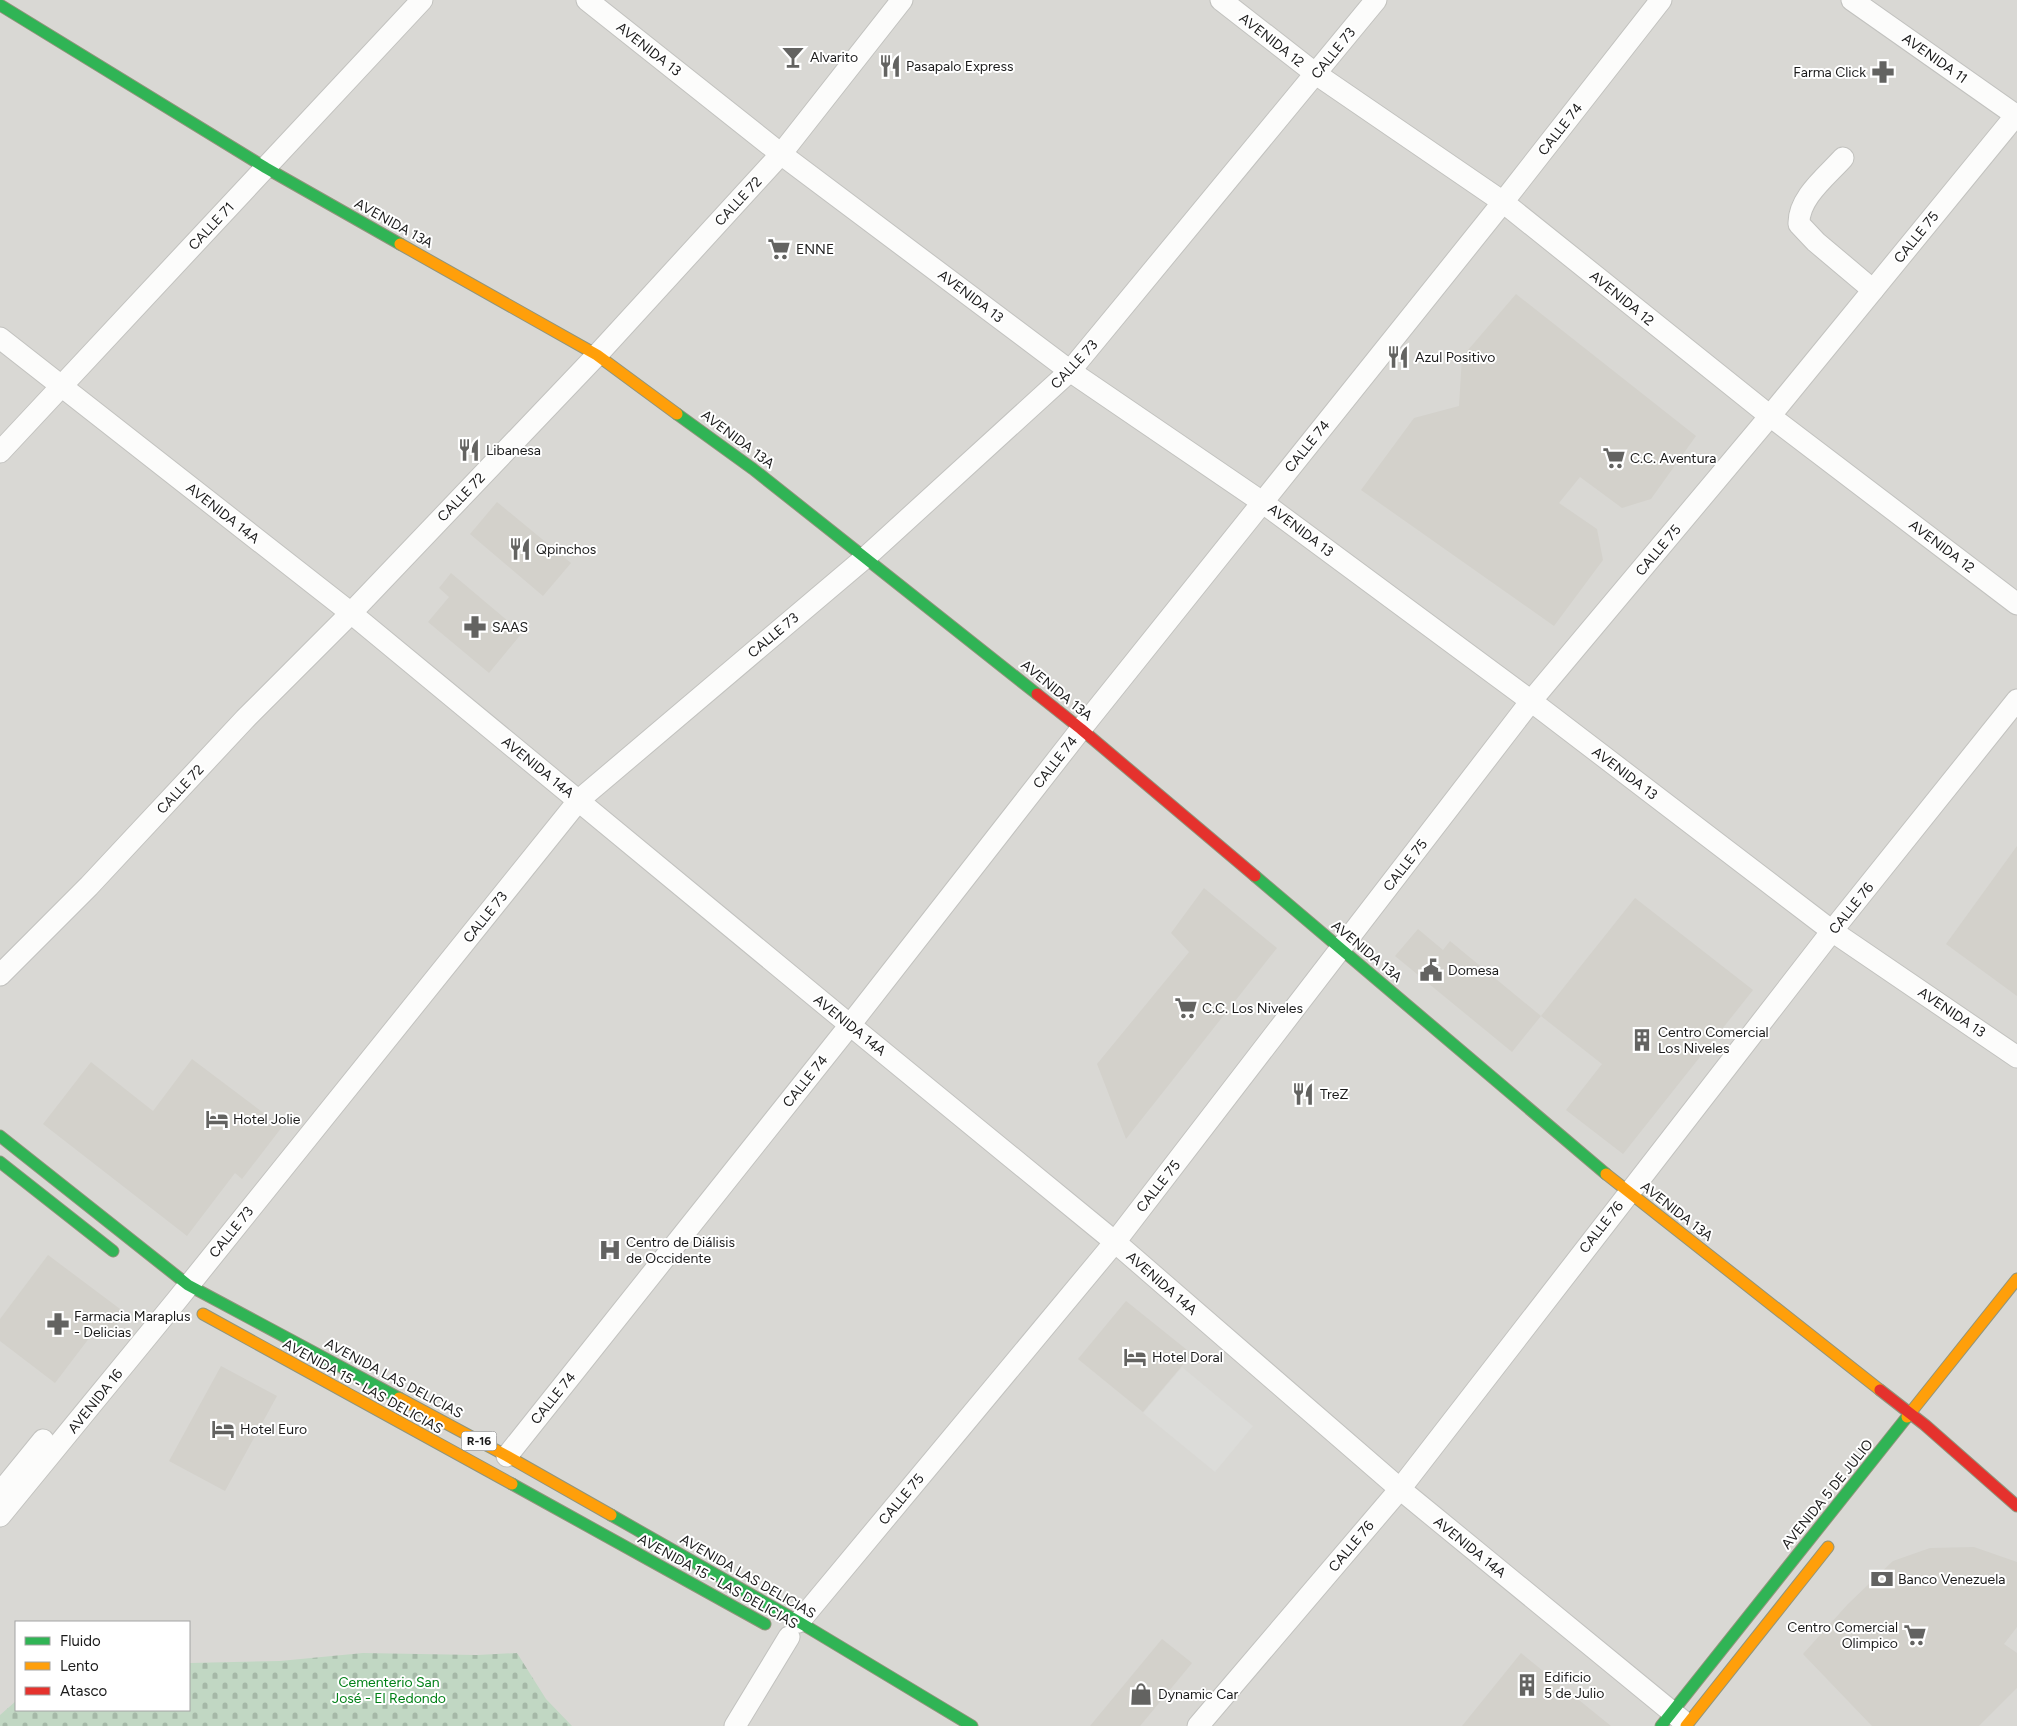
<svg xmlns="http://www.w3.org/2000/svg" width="2017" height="1726" font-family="Figtree,sans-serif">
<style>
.residential{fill:#d9d8d4;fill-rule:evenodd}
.cemetery{fill:url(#cemetery-stones)}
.parking{fill:#dcdcd9}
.building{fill:#d3d1cb}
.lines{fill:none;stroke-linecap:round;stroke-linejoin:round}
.street-casing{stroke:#c2c2bf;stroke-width:23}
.fast-casing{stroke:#90947b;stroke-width:13}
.slow-casing{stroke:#90947b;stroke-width:13}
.jam-casing{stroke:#90947b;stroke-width:13}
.street{stroke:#fcfcfb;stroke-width:21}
.fast{stroke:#30b455;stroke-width:11}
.slow{stroke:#ff9f0a;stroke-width:11}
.jam{stroke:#e5322d;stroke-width:11}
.labels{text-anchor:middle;stroke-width:4;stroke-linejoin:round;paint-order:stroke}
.shield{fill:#fff;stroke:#5f5f5f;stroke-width:1}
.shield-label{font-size:12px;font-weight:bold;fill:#1b1b1b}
.street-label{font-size:14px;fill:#1b1b1b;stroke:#fff}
.poi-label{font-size:14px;fill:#1b1b1b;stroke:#fff;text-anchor:start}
.park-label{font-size:14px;fill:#018117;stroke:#fff}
</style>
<defs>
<pattern id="cemetery-stones" width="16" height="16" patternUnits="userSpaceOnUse" patternTransform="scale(1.25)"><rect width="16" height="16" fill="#c1d7c3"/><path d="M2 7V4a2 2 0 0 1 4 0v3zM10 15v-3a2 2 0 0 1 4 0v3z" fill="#a5b8a7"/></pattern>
</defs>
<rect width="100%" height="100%" fill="#eae9e2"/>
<path class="residential" d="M0,0H2017V1726H0ZM16,1622H189V1710H16Z"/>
<polygon class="cemetery" points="363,1653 477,1655 517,1653 546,1699 572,1726 0,1726 0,1715 16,1701 16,1710 189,1710 189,1663 280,1661"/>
<polygon class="parking" points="1182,1367 1253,1426 1215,1472 1143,1413"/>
<g class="building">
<polygon points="1516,294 1696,436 1651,499 1622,508 1580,477 1559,503 1597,529 1603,560 1554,626 1361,490 1414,418 1459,406 1462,357"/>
<polygon points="497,502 571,563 543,596 470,534"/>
<polygon points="451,573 522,633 489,673 428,622 449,597 439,588"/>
<polygon points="2017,846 2017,996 1946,944"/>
<polygon points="1204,888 1277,948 1126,1139 1097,1064 1189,952 1171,933"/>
<polygon points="1635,898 1753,990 1623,1154 1566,1110 1602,1064 1541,1016"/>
<polygon points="1418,929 1443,950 1450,941 1541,1016 1512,1052 1395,956"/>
<polygon points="192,1059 282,1127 242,1179 235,1173 187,1236 43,1124 91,1062 153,1111"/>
<polygon points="48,1255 120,1309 121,1318 106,1337 96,1329 55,1383 0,1341 0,1319"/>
<polygon points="1126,1301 1192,1354 1143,1412 1078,1359"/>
<polygon points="221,1366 277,1396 225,1491 169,1461"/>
<polygon points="1974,1547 2017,1562 2017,1627 2004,1644 2017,1653 2017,1688 1979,1726 1872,1726 1803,1654 1848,1604 1893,1561 1930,1548"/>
<polygon points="1162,1639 1192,1663 1140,1726 1090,1726"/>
<polygon points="1521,1653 1611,1726 1462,1726"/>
</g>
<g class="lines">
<defs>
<g id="street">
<polyline points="587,0 781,154 1070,371 1262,502 1531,701 1832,931 2017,1057"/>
<polyline points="1221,0 1316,74 1503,202 1770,416 2017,604"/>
<polyline points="1852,0 2017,116"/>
<path d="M1843,158C1827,176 1798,198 1799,224L1816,242L1873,290"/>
<polyline points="0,338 351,613 850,1025 1115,1242 1400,1489 1683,1721"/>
<polyline points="0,452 422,0"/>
<polyline points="0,975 89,886 245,719 351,613 597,355 781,154 902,0"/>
<polyline points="507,1456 850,1025 1081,729 1503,202 1661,0"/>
<polyline points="0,1493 43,1440"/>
<polyline points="0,1516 177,1300 579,800 866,557 1070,371 1376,0"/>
<polyline points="799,1622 1115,1242 1531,701 1770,416 2017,114"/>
<polyline points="735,1726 789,1637"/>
<polyline points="1198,1726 1400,1489 1832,931 2017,700"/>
</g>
<g id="fast">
<polyline points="0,5 266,168 400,244"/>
<polyline points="677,414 753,469 1037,694"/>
<polyline points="1255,876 1606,1174"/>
<polyline points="0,1136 188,1285 399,1398"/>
<polyline points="0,1162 113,1251"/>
<polyline points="512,1484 765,1624"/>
<polyline points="611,1515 799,1622 972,1726"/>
<polyline points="1661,1726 1907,1417"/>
</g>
<g id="slow">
<polyline points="400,244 597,355 677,414"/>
<polyline points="1606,1174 1880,1390"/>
<polyline points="203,1314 512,1484"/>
<polyline points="399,1398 507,1456 611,1515"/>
<polyline points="1907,1417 2017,1279"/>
<polyline points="1686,1726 1828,1547"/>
</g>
<g id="jam">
<polyline points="1037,694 1081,729 1255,876"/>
<polyline points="1880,1390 1925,1425 2017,1506"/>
</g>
</defs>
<use href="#street" class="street-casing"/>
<use href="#fast" class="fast-casing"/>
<use href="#slow" class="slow-casing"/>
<use href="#jam" class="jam-casing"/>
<use href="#street" class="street"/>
<use href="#fast" class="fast"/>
<use href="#slow" class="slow"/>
<use href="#jam" class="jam"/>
</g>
<defs>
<symbol id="bar-bare" viewBox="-9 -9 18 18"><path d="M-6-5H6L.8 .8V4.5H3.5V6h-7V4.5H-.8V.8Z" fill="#636361" stroke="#fff" stroke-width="2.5" paint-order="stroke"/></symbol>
<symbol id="restaurant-bare" viewBox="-9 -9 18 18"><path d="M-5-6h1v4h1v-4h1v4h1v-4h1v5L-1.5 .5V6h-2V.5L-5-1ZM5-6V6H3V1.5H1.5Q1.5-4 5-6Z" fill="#636361" stroke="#fff" stroke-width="2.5" paint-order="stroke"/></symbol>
<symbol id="pharmacy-bare" viewBox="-9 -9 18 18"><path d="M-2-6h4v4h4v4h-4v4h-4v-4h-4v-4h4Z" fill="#636361" stroke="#fff" stroke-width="2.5" paint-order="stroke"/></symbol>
<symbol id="supermarket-bare" viewBox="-9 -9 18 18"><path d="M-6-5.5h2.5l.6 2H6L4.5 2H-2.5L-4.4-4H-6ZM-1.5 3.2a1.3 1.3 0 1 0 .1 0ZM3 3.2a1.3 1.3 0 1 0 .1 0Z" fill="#636361" stroke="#fff" stroke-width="2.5" paint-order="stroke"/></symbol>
<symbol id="civic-bare" viewBox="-9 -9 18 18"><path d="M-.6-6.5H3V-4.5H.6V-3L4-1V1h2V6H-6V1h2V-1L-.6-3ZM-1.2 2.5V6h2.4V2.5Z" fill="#636361" stroke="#fff" stroke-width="2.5" paint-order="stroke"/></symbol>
<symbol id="building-bare" viewBox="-9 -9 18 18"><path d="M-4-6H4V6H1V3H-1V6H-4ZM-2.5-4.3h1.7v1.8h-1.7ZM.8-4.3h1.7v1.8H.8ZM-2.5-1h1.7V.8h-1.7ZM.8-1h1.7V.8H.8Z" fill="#636361" stroke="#fff" stroke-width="2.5" paint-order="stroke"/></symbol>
<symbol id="hotel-bare" viewBox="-9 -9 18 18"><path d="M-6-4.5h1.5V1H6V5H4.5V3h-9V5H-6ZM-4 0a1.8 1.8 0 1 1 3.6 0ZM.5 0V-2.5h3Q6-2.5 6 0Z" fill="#636361" stroke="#fff" stroke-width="2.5" paint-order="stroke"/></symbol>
<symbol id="hospital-bare" viewBox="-9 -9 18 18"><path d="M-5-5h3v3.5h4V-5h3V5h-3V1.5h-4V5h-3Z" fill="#636361" stroke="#fff" stroke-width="2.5" paint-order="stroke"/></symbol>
<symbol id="bank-bare" viewBox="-9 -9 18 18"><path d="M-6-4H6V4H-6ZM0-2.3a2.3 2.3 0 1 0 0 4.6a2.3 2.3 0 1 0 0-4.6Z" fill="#636361" stroke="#fff" stroke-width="2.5" paint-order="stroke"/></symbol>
<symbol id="shop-bare" viewBox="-9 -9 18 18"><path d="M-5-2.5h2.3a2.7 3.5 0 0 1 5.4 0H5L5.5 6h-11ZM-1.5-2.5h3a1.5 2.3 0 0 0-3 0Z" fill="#636361" stroke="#fff" stroke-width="2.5" paint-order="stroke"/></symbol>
</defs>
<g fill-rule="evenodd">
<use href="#bar-bare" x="777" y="41" width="32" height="32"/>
<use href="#restaurant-bare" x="874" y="50" width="32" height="32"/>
<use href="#pharmacy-bare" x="1867" y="56" width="32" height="32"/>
<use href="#supermarket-bare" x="763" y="233" width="32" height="32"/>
<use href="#restaurant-bare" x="1382" y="341" width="32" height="32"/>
<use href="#restaurant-bare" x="453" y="434" width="32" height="32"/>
<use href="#supermarket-bare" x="1598" y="442" width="32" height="32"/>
<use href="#restaurant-bare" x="504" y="533" width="32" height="32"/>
<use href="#pharmacy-bare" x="459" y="611" width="32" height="32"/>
<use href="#civic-bare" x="1415" y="954" width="32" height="32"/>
<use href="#supermarket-bare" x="1170" y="992" width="32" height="32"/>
<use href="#building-bare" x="1626" y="1024" width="32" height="32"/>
<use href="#restaurant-bare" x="1287" y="1078" width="32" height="32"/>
<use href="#hotel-bare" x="201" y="1103" width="32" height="32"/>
<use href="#hospital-bare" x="594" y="1234" width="32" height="32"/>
<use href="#pharmacy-bare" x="42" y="1308" width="32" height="32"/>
<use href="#hotel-bare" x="1119" y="1341" width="32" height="32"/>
<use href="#hotel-bare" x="207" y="1413" width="32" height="32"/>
<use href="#bank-bare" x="1866" y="1563" width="32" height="32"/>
<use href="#supermarket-bare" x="1899" y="1619" width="32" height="32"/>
<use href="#building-bare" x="1511" y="1669" width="32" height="32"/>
<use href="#shop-bare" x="1125" y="1678" width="32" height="32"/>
</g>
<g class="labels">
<rect class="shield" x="461.5" y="1431.5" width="35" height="19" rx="4"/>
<g class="shield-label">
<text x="479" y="1445">R-16</text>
</g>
<g class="street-label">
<text transform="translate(1272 40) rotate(38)" y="5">AVENIDA 12</text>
<text transform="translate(649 49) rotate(38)" y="5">AVENIDA 13</text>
<text transform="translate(1333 53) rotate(-51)" y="5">CALLE 73</text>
<text transform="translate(1935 58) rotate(35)" y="5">AVENIDA 11</text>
<text transform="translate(1560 129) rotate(-52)" y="5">CALLE 74</text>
<text transform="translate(738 201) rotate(-47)" y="5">CALLE 72</text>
<text transform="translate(394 223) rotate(29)" y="5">AVENIDA 13A</text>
<text transform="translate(211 226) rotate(-47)" y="5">CALLE 71</text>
<text transform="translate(1916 237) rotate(-51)" y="5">CALLE 75</text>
<text transform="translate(971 296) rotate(37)" y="5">AVENIDA 13</text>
<text transform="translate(1622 298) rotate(39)" y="5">AVENIDA 12</text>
<text transform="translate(1074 364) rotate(-47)" y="5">CALLE 73</text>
<text transform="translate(738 439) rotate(37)" y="5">AVENIDA 13A</text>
<text transform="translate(1307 446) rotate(-51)" y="5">CALLE 74</text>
<text transform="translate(461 497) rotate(-46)" y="5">CALLE 72</text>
<text transform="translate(223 513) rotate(38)" y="5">AVENIDA 14A</text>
<text transform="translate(1301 530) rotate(37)" y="5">AVENIDA 13</text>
<text transform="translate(1942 546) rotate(37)" y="5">AVENIDA 12</text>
<text transform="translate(1658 550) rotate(-50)" y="5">CALLE 75</text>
<text transform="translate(773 635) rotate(-40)" y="5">CALLE 73</text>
<text transform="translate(1057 690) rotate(39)" y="5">AVENIDA 13A</text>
<text transform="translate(1055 762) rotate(-52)" y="5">CALLE 74</text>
<text transform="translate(538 767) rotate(39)" y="5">AVENIDA 14A</text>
<text transform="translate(1625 773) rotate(37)" y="5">AVENIDA 13</text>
<text transform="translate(180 789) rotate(-47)" y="5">CALLE 72</text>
<text transform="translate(1405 865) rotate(-52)" y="5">CALLE 75</text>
<text transform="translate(1851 908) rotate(-51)" y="5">CALLE 76</text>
<text transform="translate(485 917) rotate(-51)" y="5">CALLE 73</text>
<text transform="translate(1367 951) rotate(40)" y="5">AVENIDA 13A</text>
<text transform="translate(1952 1012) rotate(34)" y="5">AVENIDA 13</text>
<text transform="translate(850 1025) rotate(39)" y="5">AVENIDA 14A</text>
<text transform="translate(805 1081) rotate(-51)" y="5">CALLE 74</text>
<text transform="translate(1158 1186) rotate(-52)" y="5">CALLE 75</text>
<text transform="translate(1677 1211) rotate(38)" y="5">AVENIDA 13A</text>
<text transform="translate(1601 1227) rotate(-52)" y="5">CALLE 76</text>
<text transform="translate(231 1232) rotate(-51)" y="5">CALLE 73</text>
<text transform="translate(1162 1283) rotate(41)" y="5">AVENIDA 14A</text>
<text transform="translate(394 1378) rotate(28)" y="5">AVENIDA LAS DELICIAS</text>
<text transform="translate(363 1386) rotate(29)" y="5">AVENIDA 15 - LAS DELICIAS</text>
<text transform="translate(553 1398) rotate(-51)" y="5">CALLE 74</text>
<text transform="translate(95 1401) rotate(-51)" y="5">AVENIDA 16</text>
<text transform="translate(1827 1494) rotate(-51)" y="5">AVENIDA 5 DE JULIO</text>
<text transform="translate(901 1499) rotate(-50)" y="5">CALLE 75</text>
<text transform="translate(1351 1546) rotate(-50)" y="5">CALLE 76</text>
<text transform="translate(1470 1547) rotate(39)" y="5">AVENIDA 14A</text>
<text transform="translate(748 1576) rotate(30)" y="5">AVENIDA LAS DELICIAS</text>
<text transform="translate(718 1581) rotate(29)" y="5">AVENIDA 15 - LAS DELICIAS</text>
</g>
<g class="poi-label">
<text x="810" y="62">Alvarito</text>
<text x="906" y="71">Pasapalo Express</text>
<text x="1866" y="77" text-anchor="end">Farma Click</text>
<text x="796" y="254">ENNE</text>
<text x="1415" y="362">Azul Positivo</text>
<text x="486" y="455">Libanesa</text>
<text x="1630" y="463">C.C. Aventura</text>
<text x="536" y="554">Qpinchos</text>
<text x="492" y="632">SAAS</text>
<text x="1448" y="975">Domesa</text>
<text x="1202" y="1013">C.C. Los Niveles</text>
<text x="1658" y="1037">Centro Comercial<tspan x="1658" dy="16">Los Niveles</tspan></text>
<text x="1320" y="1099">TreZ</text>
<text x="233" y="1124">Hotel Jolie</text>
<text x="626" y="1247">Centro de Diálisis<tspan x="626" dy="16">de Occidente</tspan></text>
<text x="74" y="1321">Farmacia Maraplus<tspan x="74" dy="16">- Delicias</tspan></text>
<text x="1152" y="1362">Hotel Doral</text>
<text x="240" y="1434">Hotel Euro</text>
<text x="1898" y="1584">Banco Venezuela</text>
<text x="1898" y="1632" text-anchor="end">Centro Comercial<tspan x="1898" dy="16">Olimpico</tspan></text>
<text x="1544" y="1682">Edificio<tspan x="1544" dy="16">5 de Julio</tspan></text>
<text x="1158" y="1699">Dynamic Car</text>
</g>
<g class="park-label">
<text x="389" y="1687">Cementerio San<tspan x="389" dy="16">José - El Redondo</tspan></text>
</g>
</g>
<rect x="15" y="1621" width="175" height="90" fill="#ffffff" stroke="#a4a4a4"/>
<rect x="25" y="1637" width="25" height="8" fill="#30b455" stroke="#a4a4a4"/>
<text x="60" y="1646" font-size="15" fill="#1b1b1b">Fluido</text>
<rect x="25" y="1662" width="25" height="8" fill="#ff9f0a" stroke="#a4a4a4"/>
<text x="60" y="1671" font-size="15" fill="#1b1b1b">Lento</text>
<rect x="25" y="1687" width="25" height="8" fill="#e5322d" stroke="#a4a4a4"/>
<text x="60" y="1696" font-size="15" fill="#1b1b1b">Atasco</text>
</svg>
